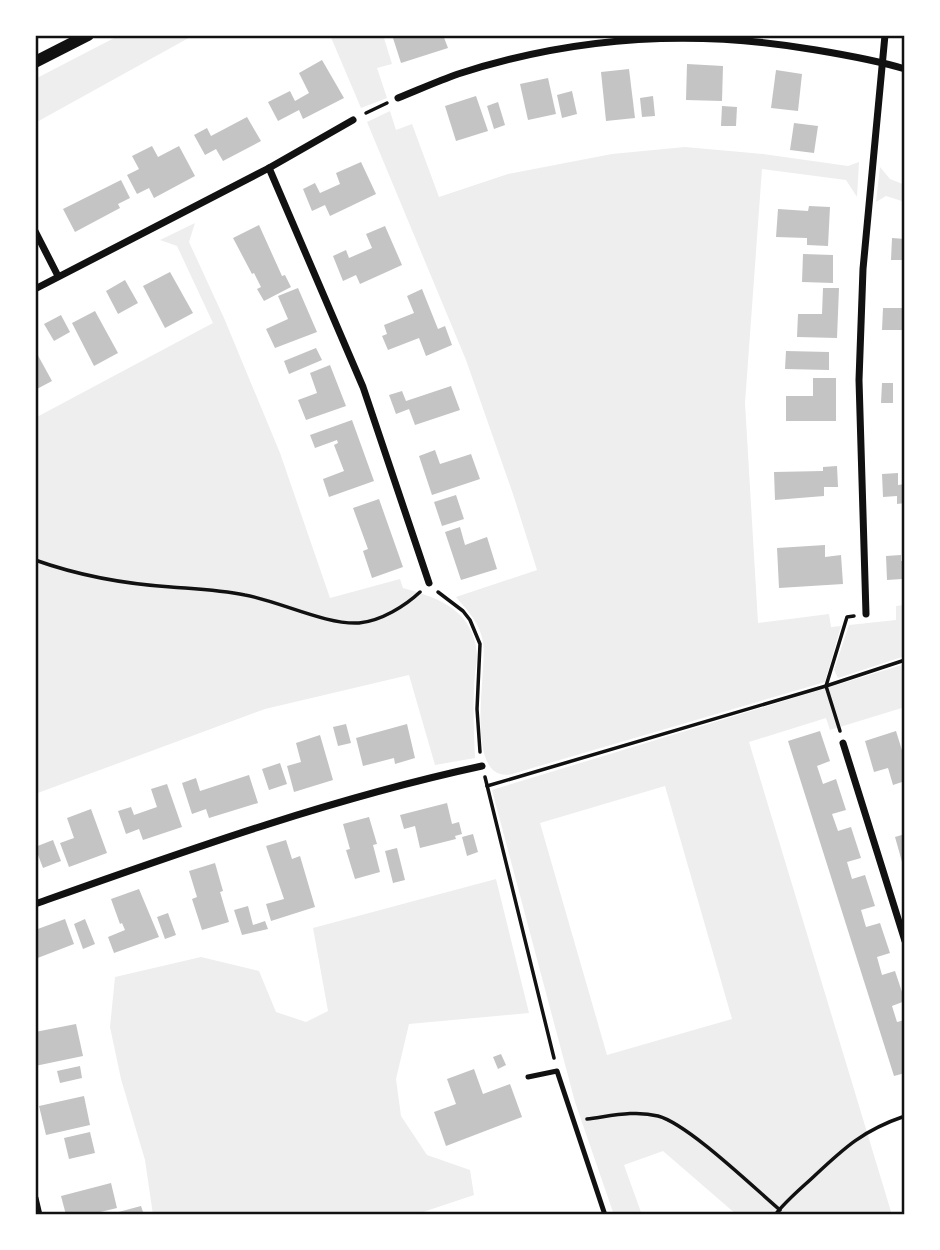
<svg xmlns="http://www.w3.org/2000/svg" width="940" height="1250" font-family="'Nunito Sans',sans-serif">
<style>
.green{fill:#eee;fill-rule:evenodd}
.building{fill:#c4c4c4}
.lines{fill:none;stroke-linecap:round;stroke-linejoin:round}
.path{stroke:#111;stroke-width:3.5}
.service{stroke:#111;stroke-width:5}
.minor{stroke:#111;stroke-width:7}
.tertiary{stroke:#111;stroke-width:12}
.neatline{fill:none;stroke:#111;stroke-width:2.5}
</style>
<rect width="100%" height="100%" fill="#fff"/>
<g class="green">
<polygon points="120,35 194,35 35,123 35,79"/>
<polygon points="330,35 383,35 392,64 377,68 387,98 361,108"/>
<path d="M390,111L396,130L412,124L439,197L508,174L612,154L685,147L763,154L848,166L859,162L857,197L846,180L762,169L745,403L758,623L829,614L831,627L841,626L825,682L512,774C462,785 488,668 483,642C480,623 468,611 456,597L537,570L513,494L466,360L367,122Z"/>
<polygon points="880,167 890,179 905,185 905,202 886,196 876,202"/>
<path d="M195,223L189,242L224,318L280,453L330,598L400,579L403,588C440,598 474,611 477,655C477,665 474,677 474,687C473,711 474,734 475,758L435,765L409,675L265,709L35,794V418L213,323L177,246L160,240Z"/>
<polygon points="905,605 905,656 838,678 834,670 849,625 896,620 896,606"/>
<path d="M905,664V707L830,730L826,718L749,742L892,1215H737L663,1151L624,1165L642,1215H614L575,1102L492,790ZM665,786L732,1019L607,1055L540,823Z"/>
<polygon points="496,879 529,1013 409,1024 396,1079 401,1116 427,1155 470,1170 474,1195 414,1215 153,1215 145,1160 121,1079 110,1027 115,977 201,957 259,971 276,1012 306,1022 328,1011 313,928"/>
</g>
<g class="building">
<polygon points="402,35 443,35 448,48 401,63 393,38"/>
<polygon points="322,60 344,98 303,119 299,110 278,121 268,102 290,91 295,101 309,93 299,73"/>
<polygon points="687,64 723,66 722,101 686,100"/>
<polygon points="629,69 635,118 606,121 601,72"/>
<polygon points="776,70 802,74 798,111 771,108"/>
<polygon points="548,78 556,114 528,120 520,84"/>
<polygon points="572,91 577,114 562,118 557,95"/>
<polygon points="476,96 488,131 456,141 445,106"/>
<polygon points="653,96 655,116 642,117 640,98"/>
<polygon points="498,102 505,125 494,129 487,106"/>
<polygon points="722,106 737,107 736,126 721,126"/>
<polygon points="247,117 261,141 223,161 216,149 205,155 194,135 207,128 211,136"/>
<polygon points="794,123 818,126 814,153 790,150"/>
<polygon points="152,146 158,157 179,146 195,176 154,198 149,188 137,194 127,175 139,169 132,156"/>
<polygon points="361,162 376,194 330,216 325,205 312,211 303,189 315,183 320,193 340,184 336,173"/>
<polygon points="121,180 130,198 118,204 120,208 75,232 63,209"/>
<polygon points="809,206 830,207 828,246 807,245 807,238 776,237 778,209 808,211"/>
<polygon points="259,225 282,276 285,275 291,287 264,301 257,289 261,287 254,273 252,274 233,238"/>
<polygon points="385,226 402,265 360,284 356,275 343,281 333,256 346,250 349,258 372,248 366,234"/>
<polygon points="892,238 905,239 905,260 891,260"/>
<polygon points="803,254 833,255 833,283 802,282"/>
<polygon points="170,272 193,313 165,328 143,286"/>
<polygon points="125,280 138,303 118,314 106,291"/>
<polygon points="298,288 317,332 275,348 266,329 288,319 278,296"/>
<polygon points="823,288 839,288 837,338 797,337 798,314 822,314"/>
<polygon points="422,289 438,329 445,326 452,345 426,356 419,338 388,350 382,336 387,334 384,325 414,313 407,296"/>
<polygon points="883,308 904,308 905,330 882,330"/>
<polygon points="95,311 118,353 94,366 72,323"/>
<polygon points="61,315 70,332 54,341 44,324"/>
<polygon points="316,348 322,360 289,374 284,361"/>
<polygon points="35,350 52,381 35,390"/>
<polygon points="786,351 829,352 829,370 785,369"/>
<polygon points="330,365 346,406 306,420 298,400 317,393 310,373"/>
<polygon points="813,378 836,378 836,421 786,421 786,396 813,396"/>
<polygon points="882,383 893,383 893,403 881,403"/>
<polygon points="451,386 460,410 415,425 409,409 396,414 389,395 402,391 406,401"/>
<rect x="902" y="401" width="3" height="25"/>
<polygon points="352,420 374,481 329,497 323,479 344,471 334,445 338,443 337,440 315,448 310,435"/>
<polygon points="435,450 440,464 471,454 480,479 432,495 419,456"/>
<polygon points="837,466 838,487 824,487 824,496 775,500 774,472 823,471 823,467"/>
<polygon points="898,473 898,485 905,484 905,503 897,504 897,496 883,497 882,474"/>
<polygon points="456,495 464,519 442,526 434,502"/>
<polygon points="379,499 403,567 372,578 363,551 368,549 353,508"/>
<polygon points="460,527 465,545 487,537 497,569 461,580 445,532"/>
<polygon points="825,545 825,557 841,555 843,584 779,588 777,548"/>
<polygon points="901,555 901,561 905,561 905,589 903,589 902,579 887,580 886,556"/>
<polygon points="346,724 351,743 338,746 333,727"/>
<polygon points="407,724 415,758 395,764 394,758 363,766 356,738"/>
<polygon points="820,731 830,761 817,766 823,784 836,779 846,810 832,814 838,831 851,827 861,858 847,862 852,879 865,875 875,906 861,910 866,927 880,923 890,953 877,957 882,975 895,971 905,1001 892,1006 897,1022 905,1020 905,1073 894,1076 788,741"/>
<polygon points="896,731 905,760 905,781 893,785 888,768 874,772 865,741"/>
<polygon points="320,735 333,780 294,792 287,766 301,762 296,743"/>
<polygon points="280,763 287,784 269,790 262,769"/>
<polygon points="249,775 258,803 209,818 206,809 192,814 182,783 196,778 200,791"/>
<polygon points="167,784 182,827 143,840 139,829 126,834 118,811 131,807 134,815 157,807 151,789"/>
<polygon points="447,803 452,824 459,822 462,834 455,836 456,839 420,848 415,826 404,829 400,815"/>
<polygon points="91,809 107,853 69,867 60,843 74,838 67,818"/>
<polygon points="369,817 377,844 373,845 380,872 355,879 346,850 350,849 343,824"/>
<polygon points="473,834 478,852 467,856 462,837"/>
<polygon points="905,834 905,869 904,869 895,837"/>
<polygon points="53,840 61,861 43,868 35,847"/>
<polygon points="286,840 292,859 300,856 315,907 271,921 266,904 284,899 266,846"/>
<polygon points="397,848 405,880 393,883 385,851"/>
<polygon points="215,863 223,891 220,892 229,922 202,930 192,899 197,897 189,871"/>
<polygon points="139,889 159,937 114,953 108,937 125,930 122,923 120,924 111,899"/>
<polygon points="248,906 253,925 265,921 268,929 242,935 234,910"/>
<polygon points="168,913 176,935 165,939 157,917"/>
<polygon points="65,919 74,944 35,959 35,930"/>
<polygon points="85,919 95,944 83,949 74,924"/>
<polygon points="76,1024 83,1056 35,1066 35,1032"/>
<polygon points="501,1054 506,1065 498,1069 493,1057"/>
<polygon points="80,1066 82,1078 60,1083 57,1071"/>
<polygon points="474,1069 483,1094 510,1084 522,1117 446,1146 434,1112 456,1104 447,1079"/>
<polygon points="84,1096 90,1125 46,1135 39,1106"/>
<polygon points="90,1132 95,1153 69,1159 64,1138"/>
<polygon points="111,1183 117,1208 88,1215 66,1215 61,1196"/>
<polygon points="141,1206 144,1215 111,1215 111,1214"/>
</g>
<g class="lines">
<g class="path">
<polyline points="366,113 387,103"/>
<path d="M35,560C77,575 126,584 171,587C196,589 220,590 245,595C279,601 326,625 359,623C381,621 405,606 420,592"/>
<polyline points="438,592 463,611 470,620 480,644 477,709 480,752"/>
<polyline points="840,731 826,686 847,617 854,616"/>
<polyline points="485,777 554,1058"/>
<polyline points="487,786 826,686 905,660"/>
<path d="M587,1119C611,1116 635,1110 658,1116C688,1124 753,1187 780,1210"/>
<path d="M775,1215C785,1202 798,1191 810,1180C843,1149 861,1131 905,1116"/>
</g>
<polyline class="service" points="528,1077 557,1071 605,1215"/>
<g class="minor">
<path d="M398,98C418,90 438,81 458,74C575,36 696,29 816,50C846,55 876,60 905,69"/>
<polyline points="269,168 363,387 429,583"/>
<polyline points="35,231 58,276"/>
<polyline points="35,289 269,168 353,120"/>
<polyline points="866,614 859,380 863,269 885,35"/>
<polyline points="843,743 905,941"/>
<path d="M35,904C182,852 329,799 482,766"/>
<polyline points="35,1198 39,1215"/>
</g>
<polyline class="tertiary" points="35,62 88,35"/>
</g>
<rect width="940" height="1250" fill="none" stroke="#ffffff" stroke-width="74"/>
<rect x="37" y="37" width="866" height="1176" class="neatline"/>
</svg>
